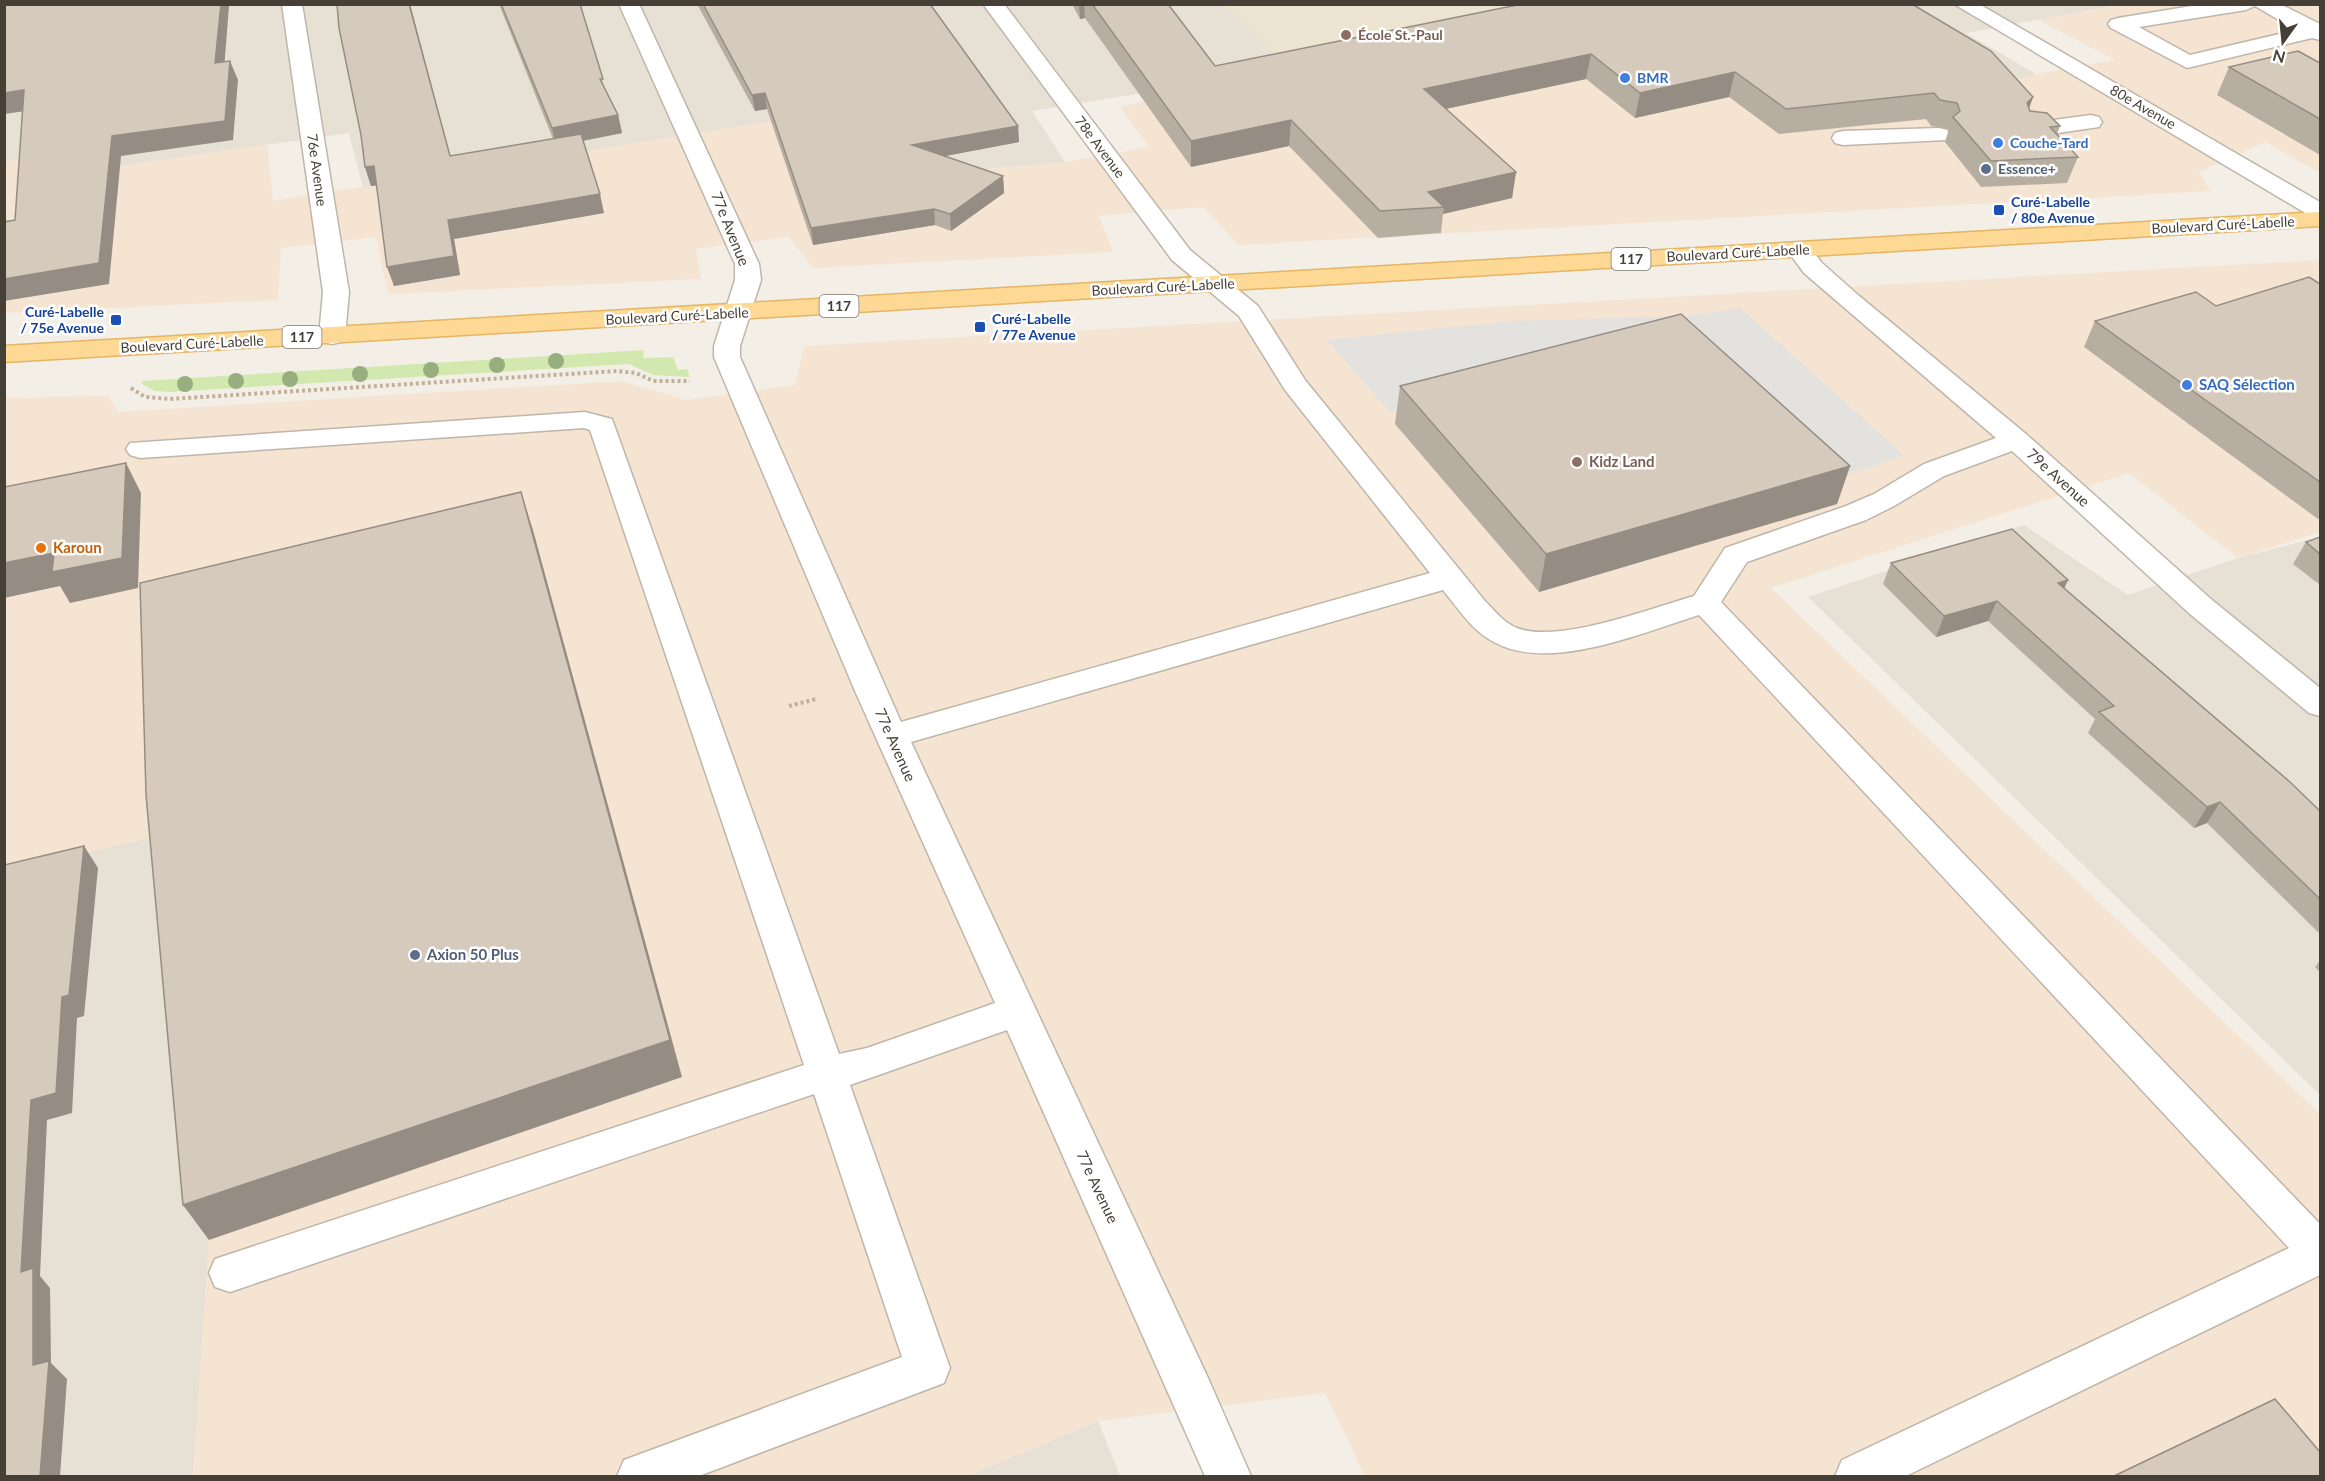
<svg xmlns="http://www.w3.org/2000/svg" width="2325" height="1481" font-family="Lato,sans-serif">
<style>
.residential{fill:#e7e0d5}
.commercial{fill:#f5e4d2}
.education{fill:#ede3d1}
.green{fill:#d2e8af}
.parking{fill:#e4e2df}
.lines{fill:none;stroke-linecap:round;stroke-linejoin:round}
.minor-casing{stroke:#bfb6a9;stroke-width:3}
.major-casing{stroke:#e4b564;stroke-width:3}
.path{stroke:#c1b19b;stroke-width:4;stroke-dasharray:3 3;stroke-linecap:butt}
.minor{fill:#fff;fill-rule:evenodd}
.major{fill:#fed995;fill-rule:evenodd}
.tree{fill:#97ae7e}
.wall{fill:#b7aea2}
.shaded-wall{fill:#958d84}
.building{fill:#d5cabc;stroke:#958d84;stroke-width:1.5}
.education-dot{fill:#8d6e63;stroke:#fff;stroke-width:2}
.shop-dot{fill:#3f7fe0;stroke:#fff;stroke-width:2}
.service-dot{fill:#5c6f8a;stroke:#fff;stroke-width:2}
.transit-dot{fill:#1a4fb4;stroke:#fff;stroke-width:2}
.food-dot{fill:#e8710a;stroke:#fff;stroke-width:2}
.labels{text-anchor:middle;stroke-width:5;stroke-linejoin:round;paint-order:stroke}
.far-education-label{font-size:14px;font-weight:bold;fill:#785e54;stroke:#fff;text-anchor:start}
.far-shop-label{font-size:14px;font-weight:bold;fill:#366cbe;stroke:#fff;text-anchor:start}
.far-street-label{font-size:14px;fill:#463f36;stroke:#fff}
.far-service-label{font-size:14px;font-weight:bold;fill:#4e5e75;stroke:#fff;text-anchor:start}
.far-transit-label{font-size:14px;font-weight:bold;fill:#164399;stroke:#fff;text-anchor:start}
.shield{fill:#fff;stroke:#7e7972;stroke-width:1.5}
.shield-label{font-size:14px;font-weight:bold;fill:#463f36}
.street-label{font-size:15px;fill:#463f36;stroke:#fff}
.shop-label{font-size:15px;font-weight:bold;fill:#366cbe;stroke:#fff;text-anchor:start}
.education-label{font-size:15px;font-weight:bold;fill:#785e54;stroke:#fff;text-anchor:start}
.food-label{font-size:15px;font-weight:bold;fill:#c56008;stroke:#fff;text-anchor:start}
.service-label{font-size:15px;font-weight:bold;fill:#4e5e75;stroke:#fff;text-anchor:start}
</style>
<rect width="100%" height="100%" fill="#f3efe7"/>
<g class="residential">
<polygon points="5,5 1587,5 1210,82 1032,111 1065,162 943,173 902,100 363,188 349,133 107,168 109,146 5,162"/>
<polygon points="1754,5 2119,5 1966,33 2036,74 1926,106"/>
<polygon points="2024,525 2128,595 2238,558 2320,537 2320,1095 1808,597"/>
<polygon points="168,833 209,1240 193,1476 5,1476 4,871"/>
<polygon points="1098,1421 1120,1476 967,1476"/>
</g>
<g class="commercial">
<polygon points="1587,5 1926,106 2036,74 2115,60 2038,20 2121,5 2320,5 2320,173 2265,142 2199,172 2211,191 1239,245 1203,207 1099,216 1113,252 813,268 789,237 696,249 701,279 388,294 376,237 281,248 278,300 5,313 5,162 110,146 107,168 267,144 273,201 902,100 944,173 1065,162 1149,147 1120,107 1287,66"/>
<polygon points="2320,260 2320,532 2238,558 2129,473 1771,588 2320,1114 2320,1476 1365,1476 1325,1393 1098,1421 967,1476 193,1476 209,1240 168,834 5,871 4,398 108,396 118,412 621,381 686,400 795,385 804,346"/>
</g>
<polygon class="education" points="1223,5 1587,5 1287,66"/>
<polygon class="green" points="644,350 643,358 673,357 678,370 688,369 689,377 653,375 629,364 169,392 155,391 142,384 142,381"/>
<polygon class="parking" points="1740,308 1904,455 1838,479 1682,338 1390,412 1327,340 1510,321 1688,316"/>
<g class="lines">
<defs>
<g id="minor">
<polygon points="282,4 302,4 349,292 345,336 341,342 332,344 323,342 319,336 323,292"/>
<path d="M619,4H639L759,264L761,280L740,346V357L901,722L1430,573L1285,390L1239,316L1172,260L983,4H1004L1190,250L1258,306L1305,380L1485,601C1494,610 1504,623 1517,628C1558,644 1652,608 1694,596L1725,548L1846,506L1874,494L1924,464L1996,438L1804,273L1787,250L1790,245L1799,243L1808,245L1822,263L1858,295L2026,434L2212,600L2320,688V716L2309,713L2190,614L2012,451L1944,476L1894,506L1866,520L1747,562L1721,602L2320,1224V1275L1906,1476H1835L1842,1460L2289,1248L1699,615C1644,632 1549,673 1494,642C1472,631 1458,608 1443,590L911,742L1208,1378L1251,1476H1205L1007,1030L850,1085L950,1368L944,1383L699,1476H617L624,1460L902,1357L814,1094L230,1292L215,1287L209,1273L215,1259L230,1254L804,1065L590,430L584,428L140,458L130,455L126,449L130,443L585,412L612,419L839,1054L867,1048L995,1003L855,691L714,357V346L735,280V264Z"/>
<polygon points="1954,4 1979,4 2320,202 2320,219 2312,217"/>
<path d="M2204,4H2280L2320,24V40L2312,38L2187,68L2111,28L2108,24L2111,20L2118,18ZM2255,6L2296,30L2190,55L2139,27L2246,10Z"/>
<polygon points="2091,115 2099,117 2102,122 2099,127 2031,137 2023,135 2020,130 2023,125 2031,123"/>
<polygon points="1939,128 1947,130 1950,135 1947,140 1843,145 1835,143 1832,138 1835,133 1843,131"/>
</g>
<polygon id="major" points="2320,212 2320,226 4,362 4,346"/>
</defs>
<use href="#minor" class="minor-casing"/>
<use href="#major" class="major-casing"/>
<g class="path">
<polyline points="131,388 145,397 170,399 617,371 636,373 653,381 690,381"/>
<polyline points="789,706 816,699"/>
</g>
<use href="#minor" class="minor"/>
<use href="#major" class="major"/>
</g>
<g class="tree">
<circle cx="556" cy="361" r="8"/>
<circle cx="497" cy="365" r="8"/>
<circle cx="431" cy="370" r="8"/>
<circle cx="360" cy="374" r="8"/>
<circle cx="290" cy="379" r="8"/>
<circle cx="236" cy="381" r="8"/>
<circle cx="185" cy="384" r="8"/>
</g>
<g class="wall">
<polygon points="410,4 450,156 553,139 499,4 580,4 605,90 618,115 622,133 583,141 604,213 454,239 460,275 394,286 376,185 371,186 365,167"/>
<polygon points="697,4 930,4 1018,126 1019,142 944,156 1003,176 1004,193 951,231 935,225 813,245 767,109 755,111"/>
<polygon points="1072,4 1168,4 1215,66 1522,4 2033,97 2029,108 2030,111 2060,126 2057,134 2078,157 2067,183 1981,187 1945,142 1949,129 1931,126 1926,119 1779,134 1729,97 1635,118 1586,79 1446,109 1516,172 1512,198 1443,214 1441,233 1378,238 1289,146 1191,167 1085,18 1080,19"/>
<polygon points="2320,63 2320,155 2217,95 2229,67"/>
<polygon points="2320,284 2320,518 2318,519 2084,347 2095,321 2216,306"/>
<polygon points="1400,386 1850,466 1837,504 1539,592 1395,424"/>
<polygon points="2320,537 2320,585 2293,564 2306,542"/>
<polygon points="1891,563 2068,580 2064,588 2320,811 2320,934 2207,823 2194,828 2088,733 2095,719 1988,621 1936,637 1883,584"/>
<polygon points="2320,961 2320,972 2315,967"/>
</g>
<g class="shaded-wall">
<polygon points="221,4 229,4 229,6 223,82 215,63"/>
<polygon points="409,4 410,4 455,174 450,156"/>
<polygon points="1079,4 1084,4 1085,18 1080,19"/>
<polygon points="1591,54 1586,79 1421,114 1424,89"/>
<polygon points="230,61 238,80 233,140 121,156 109,284 4,301 4,279 112,136"/>
<polygon points="1735,72 1729,97 1635,118 1640,93"/>
<polygon points="24,90 33,110 4,114 4,93"/>
<polygon points="765,93 767,109 755,111 752,95"/>
<polygon points="2033,97 2024,123 2027,103"/>
<polygon points="618,115 622,133 556,146 552,128"/>
<polygon points="1291,120 1289,146 1191,167 1191,141"/>
<polygon points="1018,126 1019,142 914,162 912,145"/>
<polygon points="374,166 380,185 371,186 365,167"/>
<polygon points="1516,172 1512,198 1443,214 1444,207 1428,192"/>
<polygon points="1003,176 1004,193 951,231 950,214"/>
<polygon points="600,194 604,213 454,239 460,275 394,286 387,267 448,220"/>
<polygon points="934,209 935,225 813,245 811,228"/>
<polygon points="126,463 141,493 138,588 70,603 60,586 4,598 4,563"/>
<polygon points="1850,466 1837,504 1539,592 1546,554"/>
<polygon points="521,492 533,530 682,1077 209,1240 183,1205"/>
<polygon points="2068,580 2059,600 2058,583"/>
<polygon points="1997,601 1988,621 1936,637 1944,616"/>
<polygon points="2220,802 2207,823 2194,828 2207,807"/>
<polygon points="84,846 98,868 84,1016 77,1018 72,1113 47,1120 40,1276 50,1288 51,1363 67,1379 60,1476 40,1476 33,1365 21,1272 31,1100 62,997"/>
</g>
<g class="building">
<polygon points="4,4 221,4 215,63 230,61 225,121 112,136 99,263 4,279 4,222 15,220 24,90 4,93"/>
<polygon points="337,4 409,4 450,156 581,134 600,194 448,220 454,256 387,267 374,166 365,167 361,135 339,28"/>
<polygon points="501,4 580,4 603,79 600,79 618,115 552,128"/>
<polygon points="703,4 930,4 1018,126 912,145 1003,176 950,214 934,209 811,228 765,93 752,95"/>
<polygon points="1092,4 1168,4 1215,66 1522,4 1912,4 1991,51 2033,97 2027,103 2030,111 2047,113 2060,126 2050,127 2078,157 1991,161 1953,117 1960,111 1957,103 1940,100 1934,93 1786,109 1735,72 1640,93 1591,54 1424,89 1516,172 1428,192 1444,207 1380,211 1291,120 1191,141"/>
<polygon points="2298,51 2320,63 2320,119 2229,67"/>
<polygon points="2309,277 2320,284 2320,482 2095,321 2196,292 2216,306"/>
<polygon points="1681,314 1850,466 1546,554 1400,386"/>
<polygon points="126,463 122,558 52,572 54,553 4,563 4,487"/>
<polygon points="521,492 670,1040 183,1205 146,795 140,583"/>
<polygon points="2012,529 2068,580 2058,583 2290,782 2320,811 2320,899 2220,802 2207,807 2099,712 2114,706 1997,601 1944,616 1891,563"/>
<polygon points="2320,537 2320,554 2306,542"/>
<polygon points="84,846 69,995 62,997 56,1093 31,1100 21,1272 33,1268 33,1365 49,1361 40,1476 4,1476 4,865"/>
<polygon points="2275,1399 2320,1452 2320,1476 2114,1476"/>
</g>
<g class="education-dot">
<circle cx="1346" cy="35" r="6"/>
<circle cx="1577" cy="462" r="6"/>
</g>
<g class="shop-dot">
<circle cx="1625" cy="78" r="6"/>
<circle cx="1998" cy="143" r="6"/>
<circle cx="2187" cy="385" r="6"/>
</g>
<g class="service-dot">
<circle cx="1986" cy="169" r="6"/>
<circle cx="415" cy="955" r="6"/>
</g>
<g class="transit-dot">
<rect x="1993" y="204" width="12" height="12" rx="3"/>
<rect x="110" y="314" width="12" height="12" rx="3"/>
<rect x="974" y="321" width="12" height="12" rx="3"/>
</g>
<circle class="food-dot" cx="41" cy="548" r="6"/>
<g class="labels">
<g class="far-education-label">
<text x="1358" y="40">École St.-Paul</text>
</g>
<g class="far-shop-label">
<text x="1637" y="83">BMR</text>
<text x="2010" y="148">Couche-Tard</text>
</g>
<g class="far-street-label">
<text transform="translate(2143 107) rotate(30)" y="5">80e Avenue</text>
<text transform="translate(1100 147) rotate(53)" y="5">78e Avenue</text>
<text transform="translate(317 170) rotate(82)" y="5">76e Avenue</text>
<text transform="translate(2223 225) rotate(-3)" y="5">Boulevard Curé-Labelle</text>
<text transform="translate(1738 253) rotate(-3)" y="5">Boulevard Curé-Labelle</text>
<text transform="translate(1163 287) rotate(-3)" y="5">Boulevard Curé-Labelle</text>
<text transform="translate(677 316) rotate(-3)" y="5">Boulevard Curé-Labelle</text>
<text transform="translate(192 344) rotate(-3)" y="5">Boulevard Curé-Labelle</text>
</g>
<g class="far-service-label">
<text x="1998" y="174">Essence+</text>
</g>
<g class="far-transit-label">
<text x="2011" y="207">Curé-Labelle<tspan x="2011" dy="16">/ 80e Avenue</tspan></text>
<text x="104" y="317" text-anchor="end">Curé-Labelle<tspan x="104" dy="16">/ 75e Avenue</tspan></text>
<text x="992" y="324">Curé-Labelle<tspan x="992" dy="16">/ 77e Avenue</tspan></text>
</g>
<g class="shield">
<rect x="1611.5" y="248" width="39" height="22" rx="4.5"/>
<rect x="819.5" y="295" width="39" height="22" rx="4.5"/>
<rect x="282.5" y="326" width="39" height="22" rx="4.5"/>
</g>
<g class="shield-label">
<text x="1631" y="264">117</text>
<text x="839" y="311">117</text>
<text x="302" y="342">117</text>
</g>
<g class="street-label">
<text transform="translate(730 229) rotate(68)" y="5">77e Avenue</text>
<text transform="translate(2058 478) rotate(42)" y="5">79e Avenue</text>
<text transform="translate(895 745) rotate(66)" y="5">77e Avenue</text>
<text transform="translate(1097 1187) rotate(65)" y="5">77e Avenue</text>
</g>
<g class="shop-label">
<text x="2199" y="390">SAQ Sélection</text>
</g>
<g class="education-label">
<text x="1589" y="467">Kidz Land</text>
</g>
<g class="food-label">
<text x="53" y="553">Karoun</text>
</g>
<g class="service-label">
<text x="427" y="960">Axion 50 Plus</text>
</g>
</g>
<rect width="2325" height="1481" fill="none" stroke="#463f36" stroke-width="12"/>
<g transform="translate(2283 42) rotate(195)" stroke="#ffffff" stroke-width="4.5" paint-order="stroke">
<path d="M0-4.5L10 22L0 15L-10 22Z" fill="#463f36"/>
<text y="-9" font-size="16" font-weight="bold" text-anchor="middle" fill="#463f36">N</text>
</g>
</svg>
